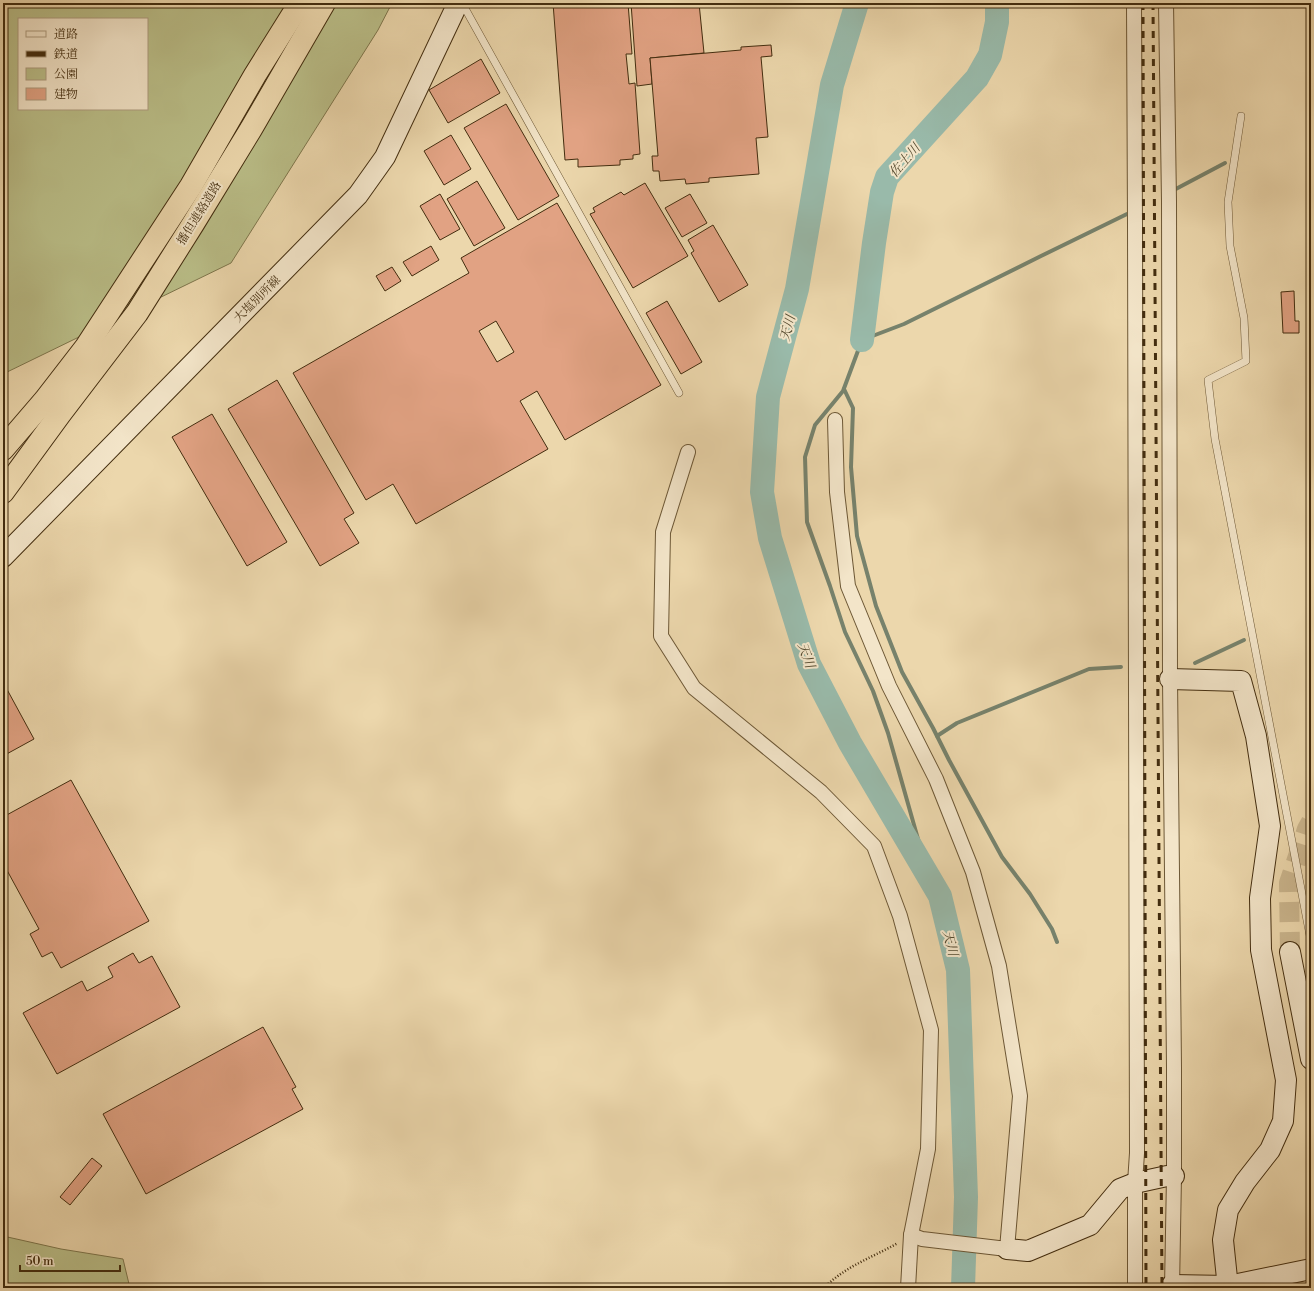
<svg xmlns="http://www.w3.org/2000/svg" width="1314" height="1291" font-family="'Libre Bodoni','Noto Serif JP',serif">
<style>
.green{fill:#babe88;stroke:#7e764c;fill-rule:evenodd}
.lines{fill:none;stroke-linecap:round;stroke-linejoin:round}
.stream{stroke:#77826c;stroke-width:4}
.river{stroke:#99baaa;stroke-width:24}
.building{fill:#e1a283;stroke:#432d0f;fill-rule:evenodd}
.secondary-tunnel{stroke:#cab58d;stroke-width:20;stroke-dasharray:20 10;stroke-linecap:butt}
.lane-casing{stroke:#6d5836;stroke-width:8}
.street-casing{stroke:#6d5836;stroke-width:16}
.secondary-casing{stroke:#432d0f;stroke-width:22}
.highway-casing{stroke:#432d0f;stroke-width:24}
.path{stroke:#432d0f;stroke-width:2.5;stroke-dasharray:1 2;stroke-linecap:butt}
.lane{stroke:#f3e5c9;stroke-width:7}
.street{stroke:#f3e5c9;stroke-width:14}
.secondary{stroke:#f3e5c9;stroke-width:20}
.highway{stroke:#ecd7ac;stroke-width:22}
.rail{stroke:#432d0f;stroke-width:3;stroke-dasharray:7 7;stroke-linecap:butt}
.labels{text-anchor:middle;stroke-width:4;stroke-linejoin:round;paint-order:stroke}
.street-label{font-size:12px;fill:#432d0f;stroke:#f3e5c9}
.water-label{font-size:13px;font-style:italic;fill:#54492e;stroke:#f3e5c9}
</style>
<rect width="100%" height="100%" fill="#ecd7ac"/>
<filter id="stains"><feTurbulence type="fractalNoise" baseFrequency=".005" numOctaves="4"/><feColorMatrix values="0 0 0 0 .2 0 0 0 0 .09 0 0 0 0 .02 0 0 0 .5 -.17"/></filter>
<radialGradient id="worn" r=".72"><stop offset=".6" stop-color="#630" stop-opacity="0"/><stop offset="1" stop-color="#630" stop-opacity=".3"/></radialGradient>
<g class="green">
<path d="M3,3H392L378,30L231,263L3,374ZM19,19H147V109H19Z"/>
<polygon points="3,1236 61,1249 123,1259 129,1284 133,1288 3,1288"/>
</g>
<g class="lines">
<g class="stream">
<polyline points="1172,191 1225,163"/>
<polyline points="844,389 853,408 851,467 857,536 876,606 902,672 933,728 949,760 1002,857 1030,894 1052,929 1057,942"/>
<polyline points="1195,663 1244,640"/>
<polyline points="937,736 957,723 1089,669 1121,667"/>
<polyline points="929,878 888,733 873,691 845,632 830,586 807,522 805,457 815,425 843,391 862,340 904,324 1041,256 1127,214"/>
</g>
<g class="river">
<polyline points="857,3 832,85 797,289 768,397 762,492 770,538 809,664 850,743 940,896 958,970 966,1197 963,1288"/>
<polyline points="862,340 874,243 882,192 887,177 977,78 990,55 997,22 997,3"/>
</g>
</g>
<g class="building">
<polygon points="553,3 628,3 632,54 626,54 629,84 635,83 640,154 633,155 633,159 620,160 620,165 578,167 578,159 565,160"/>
<polygon points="631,3 699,3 704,53 650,58 652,84 637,86"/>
<polygon points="771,45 772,56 761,57 768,137 756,138 759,174 709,178 709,182 686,184 685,179 660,181 659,171 653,171 652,156 658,156 650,58 741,50 741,47"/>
<polygon points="481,59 500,93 448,123 429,90"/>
<polygon points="506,104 559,196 518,220 464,128"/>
<polygon points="451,135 471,169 444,185 424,151"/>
<polygon points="477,181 505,228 474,246 447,199"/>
<polygon points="645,183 688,256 633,288 590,214 595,212 593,208 621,192 624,195"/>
<polygon points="440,194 460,229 440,240 420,206"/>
<polygon points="690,194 707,223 682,237 665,208"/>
<path d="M557,203L661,385L565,440L537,391L520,401L548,449L416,524L393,484L366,500L293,373L469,273L461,258ZM496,321L514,352L497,362L479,331Z"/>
<polygon points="713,225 748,285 719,302 691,253 694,251 688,240"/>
<polygon points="431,246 439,260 412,276 403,262"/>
<polygon points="392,267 401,281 385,291 376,276"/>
<polygon points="1294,291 1295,321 1299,321 1299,333 1283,333 1281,292"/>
<polygon points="667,301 702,362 681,374 646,313"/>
<polygon points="277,380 354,513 344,519 359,543 320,566 228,409"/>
<polygon points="212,414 287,542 247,566 172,437"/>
<polygon points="3,682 34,739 3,756"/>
<polygon points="71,780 149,921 61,968 52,952 42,957 30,934 39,929 3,863 3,817"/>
<polygon points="133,953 139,963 152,956 180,1007 57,1074 23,1013 82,981 87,991 113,977 108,967"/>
<polygon points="263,1027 296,1087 292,1089 303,1109 146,1194 103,1114"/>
<polygon points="92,1158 102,1166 70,1205 60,1197"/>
</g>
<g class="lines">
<polyline class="secondary-tunnel" points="1290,952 1289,883 1307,829 1311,822"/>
<defs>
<g id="lane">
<polyline points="462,3 679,393"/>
<polyline points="1241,116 1228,202 1230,246 1244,318 1246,361 1208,380 1215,439 1311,941"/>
</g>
<g id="street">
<polyline points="1134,3 1135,224 1137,1153 1135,1183 1135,1288"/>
<polyline points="1166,3 1169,201 1170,679 1174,1067 1174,1176 1172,1288"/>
<polyline points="835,420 837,492 848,586 889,686 936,779 973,872 999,966 1020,1096 1007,1249 922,1239 911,1235"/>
<polyline points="688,452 663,532 661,636 694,688 821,792 874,846 900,916 931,1030 928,1149 911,1235 908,1288"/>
</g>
<g id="secondary">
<polyline points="3,557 358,195 385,157 458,3"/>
<polyline points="1170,679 1241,681 1256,736 1270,826 1260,898 1261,950 1286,1080 1283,1121 1270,1150 1245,1182 1228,1210 1223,1240 1228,1288"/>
<polyline points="1290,952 1311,1059"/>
<polyline points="1007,1249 1028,1251 1090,1225 1120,1189 1135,1183 1167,1176 1174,1176"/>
<polyline points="1172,1285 1228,1286 1311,1269"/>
</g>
<g id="highway">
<polyline points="3,449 45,400 86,347 191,186 255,75 300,3"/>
<polyline points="3,492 60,414 137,313 193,224 251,129 324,3"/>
</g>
</defs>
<use href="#lane" class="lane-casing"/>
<use href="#street" class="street-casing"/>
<use href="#secondary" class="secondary-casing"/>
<use href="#highway" class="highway-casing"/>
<path class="path" d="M824,1288C844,1267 873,1257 898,1243"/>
<use href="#lane" class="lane"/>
<use href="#street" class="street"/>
<use href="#secondary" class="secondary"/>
<use href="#highway" class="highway"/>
<g class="rail">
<polyline points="1143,3 1146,1288"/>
<polyline points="1153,3 1162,1288"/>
</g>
</g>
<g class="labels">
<g class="street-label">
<text transform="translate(199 213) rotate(-58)" y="4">播但連絡道路</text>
<text transform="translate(257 299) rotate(-45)" y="4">大塩別所線</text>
</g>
<g class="water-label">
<text transform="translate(904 160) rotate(-49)" y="5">佐土川</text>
<text transform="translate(787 328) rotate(-75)" y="5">天川</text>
<text transform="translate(807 655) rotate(70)" y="5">天川</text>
<text transform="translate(951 943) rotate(76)" y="5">天川</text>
</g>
</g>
<rect width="1314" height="1291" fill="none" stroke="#ecd7ac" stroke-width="16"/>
<rect x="4" y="4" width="1306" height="1283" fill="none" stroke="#432d0f" stroke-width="2"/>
<rect x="8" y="8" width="1298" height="1275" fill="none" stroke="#432d0f"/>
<rect x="18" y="18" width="130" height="92" fill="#f3e5c9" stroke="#ad9b7f"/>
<rect x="26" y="31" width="20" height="6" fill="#f3e5c9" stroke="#ad9b7f"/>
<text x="54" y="38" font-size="12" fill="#432d0f">道路</text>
<rect x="26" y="51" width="20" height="6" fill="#432d0f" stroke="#ad9b7f"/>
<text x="54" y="58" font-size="12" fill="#432d0f">鉄道</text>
<rect x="26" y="68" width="20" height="12" fill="#babe88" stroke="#ad9b7f"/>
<text x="54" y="78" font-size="12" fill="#432d0f">公園</text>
<rect x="26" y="88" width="20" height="12" fill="#e1a283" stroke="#ad9b7f"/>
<text x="54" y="98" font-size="12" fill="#432d0f">建物</text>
<path d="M20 1265v6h100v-6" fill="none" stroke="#432d0f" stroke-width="2"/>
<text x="26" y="1265" font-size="12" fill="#432d0f" stroke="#f3e5c9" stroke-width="3" paint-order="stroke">50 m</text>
<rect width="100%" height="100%" filter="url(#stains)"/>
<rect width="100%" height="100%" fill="url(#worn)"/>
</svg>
